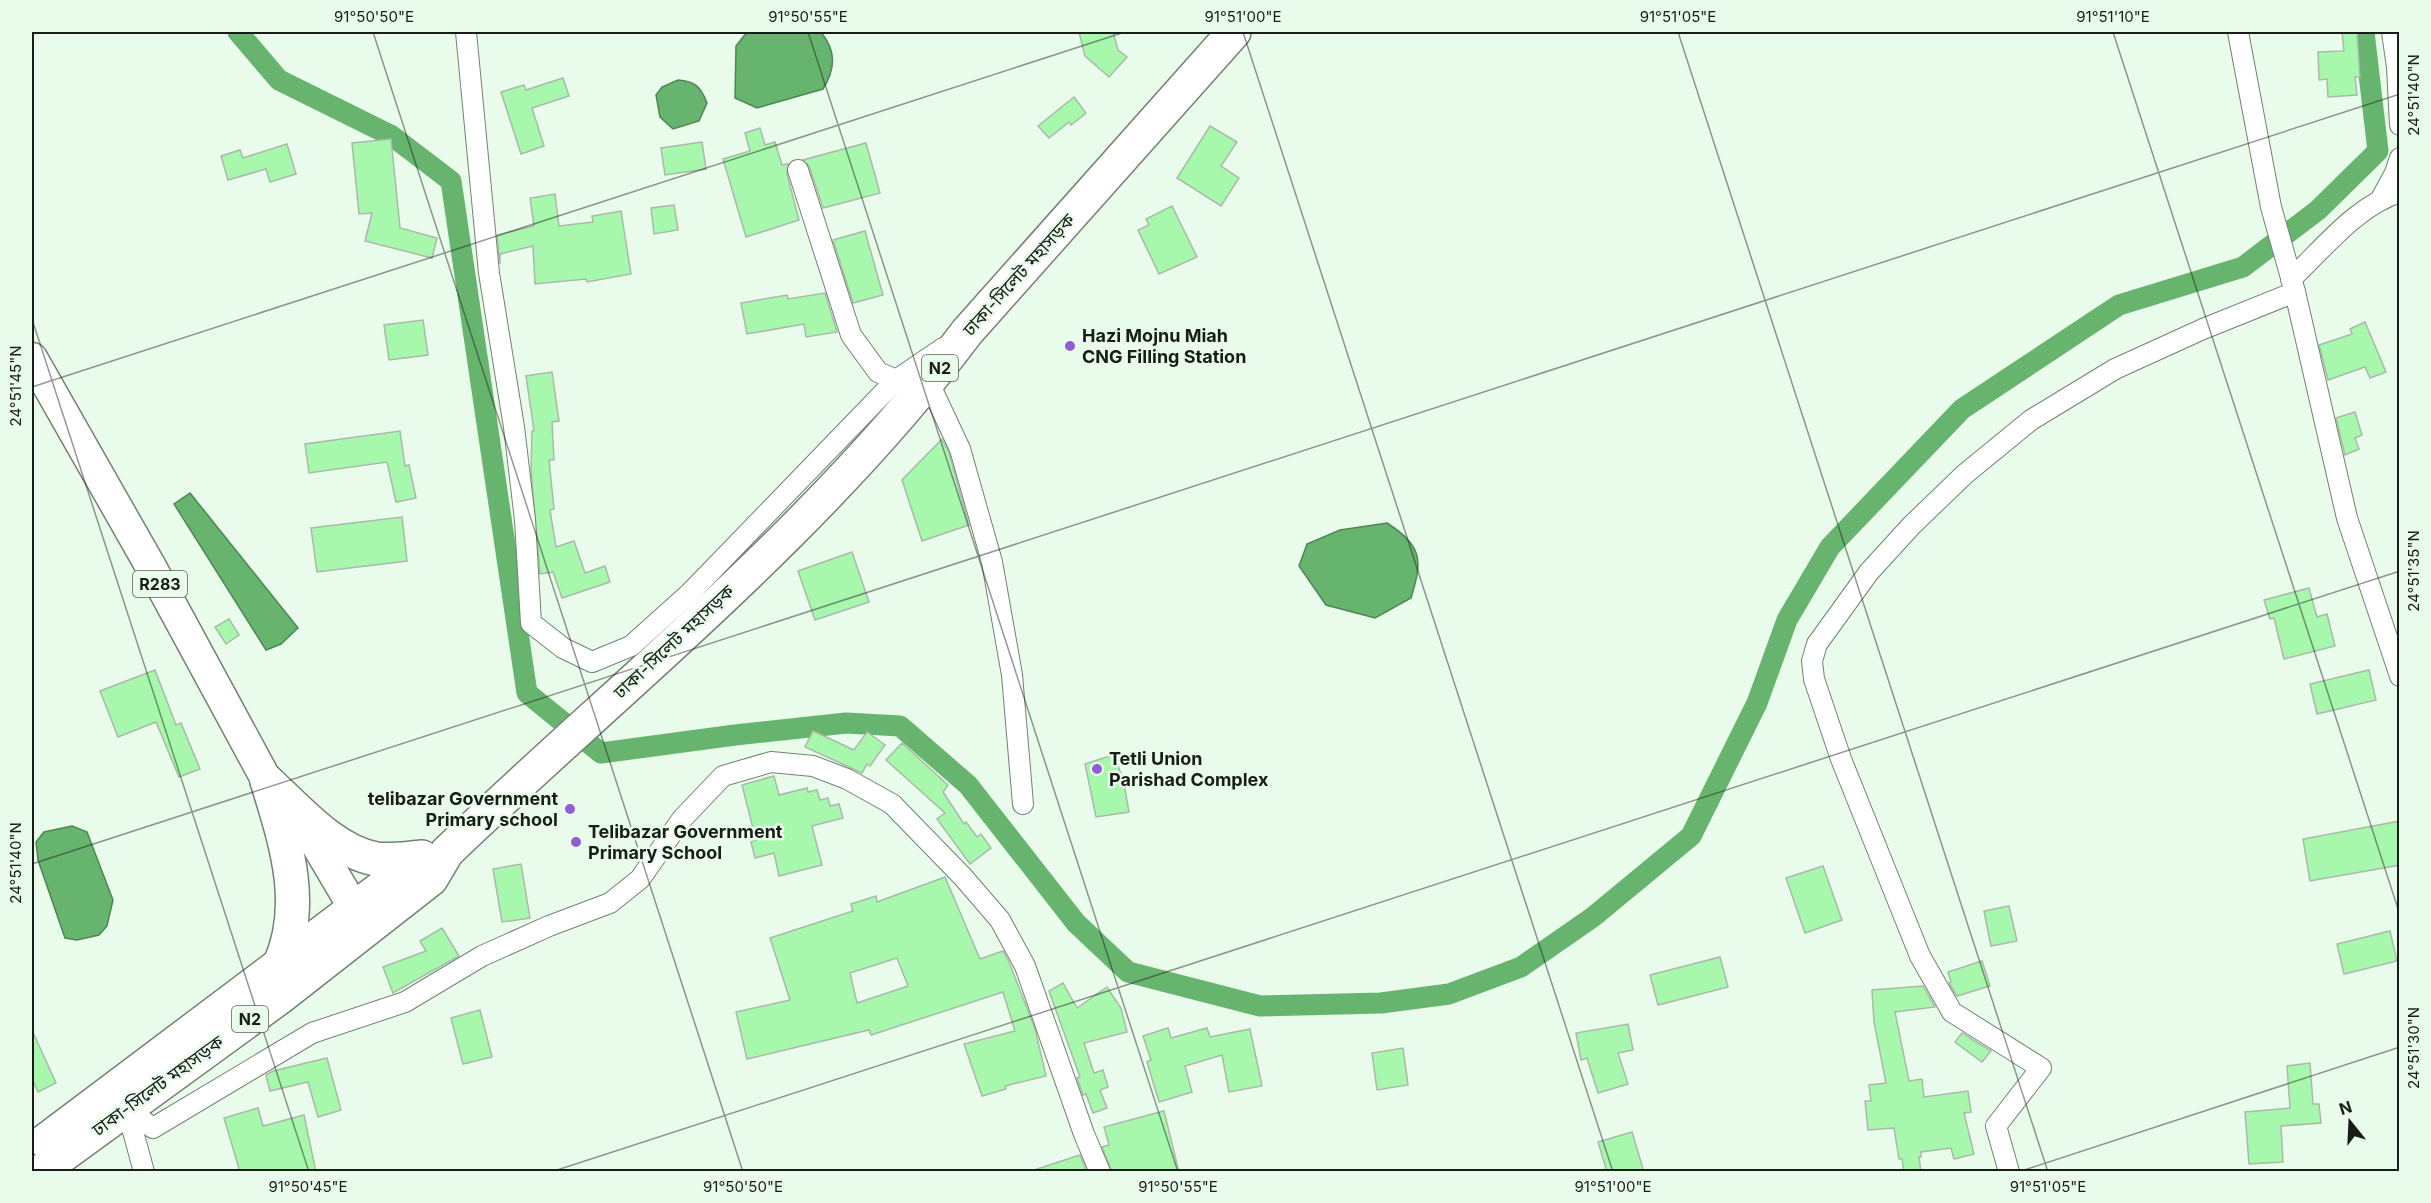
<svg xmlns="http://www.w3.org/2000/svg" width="2431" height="1203" font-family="Inter,'Noto Sans Bengali',sans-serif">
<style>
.water{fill:#66b46e;stroke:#4e8754;stroke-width:1.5}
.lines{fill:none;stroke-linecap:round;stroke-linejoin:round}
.canal{stroke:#66b46e;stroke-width:21}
.building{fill:#a7f7ad;stroke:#a9baaa;stroke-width:1.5;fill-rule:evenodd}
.street-casing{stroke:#738273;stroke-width:22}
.primary-casing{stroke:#738273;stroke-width:33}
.highway-casing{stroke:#738273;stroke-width:36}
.street{stroke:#fff;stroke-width:20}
.primary{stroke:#fff;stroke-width:30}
.highway{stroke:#fff;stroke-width:33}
.ticks{fill:none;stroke:#171d17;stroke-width:1.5;stroke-opacity:0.45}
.poi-dot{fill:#915cd5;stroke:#e9fbea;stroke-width:2}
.labels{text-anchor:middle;stroke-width:5;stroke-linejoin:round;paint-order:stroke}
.shield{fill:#e9fbea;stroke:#566056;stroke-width:1.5}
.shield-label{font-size:16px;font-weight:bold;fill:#171d17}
.street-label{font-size:18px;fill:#171d17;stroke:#e9fbea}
.poi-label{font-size:18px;font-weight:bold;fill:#171d17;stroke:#e9fbea;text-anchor:start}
.neatline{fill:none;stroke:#171d17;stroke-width:2}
.ticks-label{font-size:15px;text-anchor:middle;fill:#171d17}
</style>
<rect width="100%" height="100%" fill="#e9fbea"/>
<g class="water">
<path d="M747,32H821C836,51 836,68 823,89L757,108L735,98L736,46Z"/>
<path d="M678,80C695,81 701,87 707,103L699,121L673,129L660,117L656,95L662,87Z"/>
<polygon points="190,493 298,628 281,644 266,650 174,504"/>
<path d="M1387,523C1422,546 1423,559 1411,598L1375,618L1326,605L1299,566L1307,544L1340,530Z"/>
<polygon points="72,826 87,832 113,900 107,926 99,935 77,940 65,938 38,860 36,842 44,832"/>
</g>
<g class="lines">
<polyline class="canal" points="238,32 279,80 392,136 451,181 527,693 601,753 735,735 846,723 900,726 968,785 1076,923 1128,972 1260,1006 1381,1003 1449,994 1521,967 1593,917 1691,836 1757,703 1787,620 1830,547 1962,409 2119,305 2243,267 2318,210 2378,151 2364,32"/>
</g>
<g class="building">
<polygon points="1079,32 1113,32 1118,50 1127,57 1109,77 1085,56"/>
<polygon points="2342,32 2357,32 2360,77 2355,77 2357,95 2328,97 2327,79 2319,80 2318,52 2344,51"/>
<polygon points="563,78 569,96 532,108 544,146 521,154 501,92 524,85 526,90"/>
<polygon points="1074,97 1086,113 1071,125 1069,122 1049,138 1038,126"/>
<polygon points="1210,126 1237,142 1221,166 1239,178 1221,206 1177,178"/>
<polygon points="760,128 765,145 775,142 782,165 788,164 787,174 799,220 746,237 723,159 750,151 745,133"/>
<polygon points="391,139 400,228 437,238 432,258 365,241 372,213 359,214 352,143"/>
<polygon points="702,142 706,169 665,175 661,148"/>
<polygon points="866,143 880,193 823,208 809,166 803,160"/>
<polygon points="287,144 296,174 270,182 266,169 228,180 221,156 240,150 243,158"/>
<polygon points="555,194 559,226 593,222 592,216 621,211 631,274 587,282 586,279 535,284 533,246 500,254 500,264 497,235 534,226 530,198"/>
<polygon points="674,205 678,230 654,234 651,208"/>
<polygon points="1172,206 1197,257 1159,274 1138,230 1149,225 1146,219"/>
<polygon points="865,231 883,295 853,303 833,240"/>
<polygon points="825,293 837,332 806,337 804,324 747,334 741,303 787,295 788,299"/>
<polygon points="423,320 428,355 389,360 384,325"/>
<polygon points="2365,322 2386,372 2370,378 2365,367 2328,380 2319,345 2352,334 2350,329"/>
<polygon points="552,372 559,421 552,422 554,460 549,460 554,509 550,510 556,547 574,541 585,573 605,566 610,582 562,598 553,572 540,574 531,470 532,431 534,431 526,376"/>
<polygon points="2355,412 2362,435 2355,438 2359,449 2345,455 2336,418"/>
<polygon points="400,431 405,466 409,465 416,498 396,502 387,462 309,473 305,444"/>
<polygon points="942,439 949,453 969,525 922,541 902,480"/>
<polygon points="402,517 407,561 317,572 311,528"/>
<polygon points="852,552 869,602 815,620 798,571"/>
<polygon points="2309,588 2317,617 2327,614 2335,646 2284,659 2274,618 2270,619 2264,600"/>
<polygon points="229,619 239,635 226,644 215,627"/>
<polygon points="155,670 176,725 181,723 200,769 179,777 156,722 118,737 100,691"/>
<polygon points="2369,670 2376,700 2317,714 2310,684"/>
<polygon points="813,731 854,750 867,732 885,745 870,766 867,764 862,773 805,747"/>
<polygon points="902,743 948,785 943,792 964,824 966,822 977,837 981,834 991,848 970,864 937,819 945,813 886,760"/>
<polygon points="1113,755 1123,778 1129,812 1096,817 1085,764"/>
<polygon points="774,776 779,795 807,788 808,792 817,790 820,800 828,798 830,806 839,804 843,818 812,826 822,865 779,876 774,853 755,858 751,842 756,840 742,785"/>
<polygon points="2400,821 2400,865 2310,881 2303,839"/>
<polygon points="521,864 530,918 502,922 493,869"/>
<polygon points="1823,866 1842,920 1805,933 1786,878"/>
<path d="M945,877L980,959L1003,951L1009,962L1035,1029L1046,1076L1005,1086L1006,1089L982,1096L964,1044L1015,1031L1003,992L871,1035L869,1030L747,1059L736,1012L790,1000L770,938L853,911L851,904L876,896L877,902ZM897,958L908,986L857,1003L850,973Z"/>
<polygon points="2009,906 2017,941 1991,946 1984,911"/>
<polygon points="442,928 459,956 393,993 383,967 426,951 420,941"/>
<polygon points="2390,931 2397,961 2344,974 2337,944"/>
<polygon points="1720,957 1728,987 1658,1005 1650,975"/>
<polygon points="1982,961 1990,986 1957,996 1949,983 1951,982 1948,972"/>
<polygon points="1063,983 1077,1008 1107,987 1121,1008 1127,1032 1084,1043 1094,1073 1103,1070 1108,1087 1100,1090 1107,1108 1093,1113 1086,1094 1083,1095 1077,1078 1080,1077 1049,991"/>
<polygon points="1923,986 1935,1007 1895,1012 1909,1081 1922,1079 1924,1097 1968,1091 1971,1112 1964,1113 1974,1154 1954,1159 1951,1148 1921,1152 1921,1157 1919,1157 1921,1172 1904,1172 1902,1159 1899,1159 1894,1128 1868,1130 1865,1101 1871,1101 1869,1085 1886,1083 1874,1022 1872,990"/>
<polygon points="480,1010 492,1057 463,1064 451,1018"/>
<polygon points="1628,1024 1633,1050 1618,1053 1628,1084 1598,1093 1587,1058 1581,1060 1576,1033"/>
<polygon points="1168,1028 1171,1038 1207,1028 1210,1037 1250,1029 1262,1086 1229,1092 1222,1055 1185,1066 1192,1092 1159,1102 1147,1062 1151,1060 1143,1036"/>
<polygon points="32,1030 56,1083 38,1092 32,1078"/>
<polygon points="1962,1033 1991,1051 1982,1062 1955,1042"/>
<polygon points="1403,1048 1408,1085 1377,1090 1372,1053"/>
<polygon points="327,1058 341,1110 318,1117 308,1082 270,1091 266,1075 273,1071"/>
<polygon points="2310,1063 2313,1104 2319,1104 2321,1123 2281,1126 2283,1162 2249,1164 2245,1112 2290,1108 2287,1066"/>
<polygon points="258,1108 263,1126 304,1115 316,1172 240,1172 224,1118"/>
<polygon points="1164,1111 1179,1172 1112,1172 1102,1147 1109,1145 1104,1127"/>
<polygon points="1632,1132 1644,1172 1607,1172 1598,1142"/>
<polygon points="1080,1155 1087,1172 1038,1172 1037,1169"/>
</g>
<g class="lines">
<defs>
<g id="street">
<polyline points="466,32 489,273 514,427 525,520 531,623 563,648 592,662 631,646 690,593 896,380 943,348"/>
<polyline points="2238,32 2271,207 2295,292 2347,518 2400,676"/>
<polyline points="2392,32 2397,67 2400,125"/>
<polyline points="798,170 851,335 878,372 896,380"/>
<polyline points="2382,197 2395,173 2400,158"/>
<path d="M2291,279C2324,248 2356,206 2400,192"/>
<polyline points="929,383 960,449 992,562 1012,675 1023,804"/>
<polyline points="127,1109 153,1128 312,1033 405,1002 482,956 549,926 610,903 640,879 682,819 723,776 771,762 813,766 847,779 892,804 963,877 1000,920 1025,966 1084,1134 1100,1172"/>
<polyline points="127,1109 144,1172"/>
<polyline points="2009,1172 1996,1126 2041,1068 1952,1012 1920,956 1841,759 1814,679 1812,661 1817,644 1869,572 1912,525 1965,474 2031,420 2115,369 2203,329 2295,292"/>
</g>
<polyline id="primary" points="32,358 151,567 267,781 288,812 306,827 348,898 351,913 347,932"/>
<g id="highway">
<path d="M267,781C286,843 307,905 279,966"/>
<path d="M267,781C298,809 333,851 376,859C390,861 408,858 422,857"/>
<polyline points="45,1141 421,858"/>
<path d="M40,1172L279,998L431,879L447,852C624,683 819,529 967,332L1234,32"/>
</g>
</defs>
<use href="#street" class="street-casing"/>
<use href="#primary" class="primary-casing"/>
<use href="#highway" class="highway-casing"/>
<use href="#street" class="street"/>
<use href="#primary" class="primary"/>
<use href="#highway" class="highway"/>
</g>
<path class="ticks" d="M373,32L743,1172M808,32L1178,1172M1243,32L1613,1172M1678,32L2048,1172M2113,32L2400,915M32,319L309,1172M32,387L1125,32M32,864L2400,94M551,1172L2400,571M2018,1172L2400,1047"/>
<g class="poi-dot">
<circle cx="1070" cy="346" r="6"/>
<circle cx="1097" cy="769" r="6"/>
<circle cx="570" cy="809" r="6"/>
<circle cx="576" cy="842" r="6"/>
</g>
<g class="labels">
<g class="shield">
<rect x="922" y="355" width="36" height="26" rx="4.5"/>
<rect x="133" y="571" width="54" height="26" rx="4.5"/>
<rect x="232" y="1006" width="36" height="26" rx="4.5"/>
</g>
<g class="shield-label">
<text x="940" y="374">N2</text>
<text x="160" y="590">R283</text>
<text x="250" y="1025">N2</text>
</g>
<g class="street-label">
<text transform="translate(1019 275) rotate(-48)" y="6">ঢাকা-সিলেট মহাসড়ক</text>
<text transform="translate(674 642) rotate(-43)" y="6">ঢাকা-সিলেট মহাসড়ক</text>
<text transform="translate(158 1086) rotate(-36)" y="6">ঢাকা-সিলেট মহাসড়ক</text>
</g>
<g class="poi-label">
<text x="1082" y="342">Hazi Mojnu Miah<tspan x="1082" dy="21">CNG Filling Station</tspan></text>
<text x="1109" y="765">Tetli Union<tspan x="1109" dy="21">Parishad Complex</tspan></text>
<text x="558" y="805" text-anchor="end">telibazar Government<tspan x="558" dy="21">Primary school</tspan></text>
<text x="588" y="838">Telibazar Government<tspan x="588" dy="21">Primary School</tspan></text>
</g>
</g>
<rect width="2431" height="1203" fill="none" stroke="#e9fbea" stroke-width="66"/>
<g transform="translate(2350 1122) rotate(342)" stroke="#e9fbea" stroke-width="4.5" paint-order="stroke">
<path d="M0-4.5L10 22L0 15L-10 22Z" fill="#171d17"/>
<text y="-9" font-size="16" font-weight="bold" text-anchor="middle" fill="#171d17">N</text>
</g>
<rect x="33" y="33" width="2365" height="1137" class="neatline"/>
<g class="ticks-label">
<text x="374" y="22">91°50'50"E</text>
<text x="808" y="22">91°50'55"E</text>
<text x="1243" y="22">91°51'00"E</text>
<text x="1678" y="22">91°51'05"E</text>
<text x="2113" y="22">91°51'10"E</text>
<text transform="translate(2414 95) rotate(-90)" y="5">24°51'40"N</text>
<text transform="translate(16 386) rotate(-90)" y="5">24°51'45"N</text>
<text transform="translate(2414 571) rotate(-90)" y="5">24°51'35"N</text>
<text transform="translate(16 863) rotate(-90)" y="5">24°51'40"N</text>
<text transform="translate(2414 1048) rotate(-90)" y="5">24°51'30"N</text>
<text x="308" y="1192">91°50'45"E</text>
<text x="743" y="1192">91°50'50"E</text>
<text x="1178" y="1192">91°50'55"E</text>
<text x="1613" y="1192">91°51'00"E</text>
<text x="2048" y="1192">91°51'05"E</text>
</g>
</svg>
